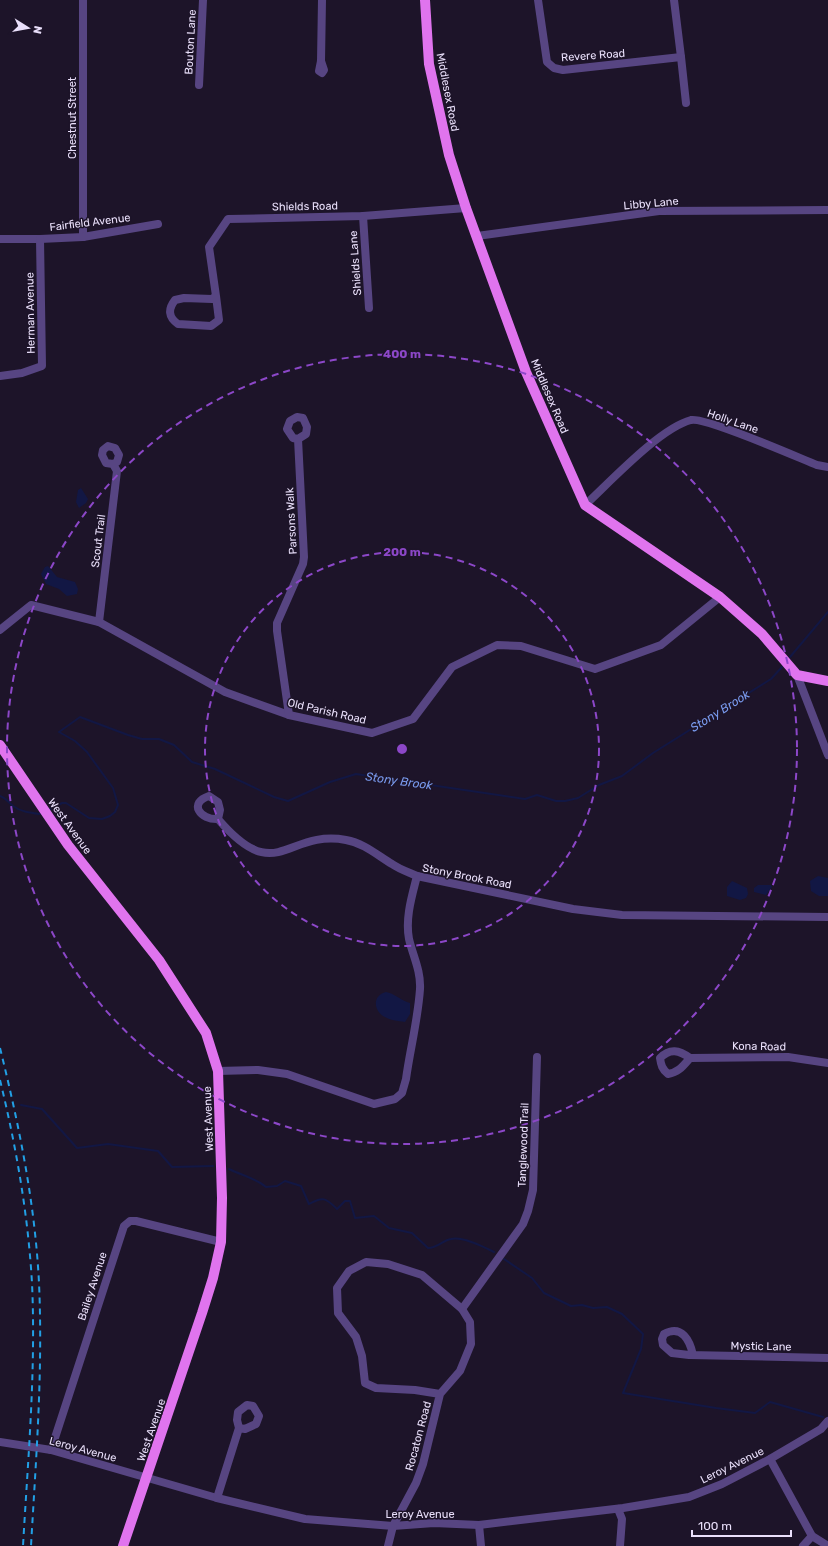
<svg xmlns="http://www.w3.org/2000/svg" width="828" height="1546" font-family="Rubik,sans-serif">
<style>
.water{fill:#121744}
.lines{fill:none;stroke-linecap:round;stroke-linejoin:round}
.stream{stroke:#121744;stroke-width:2}
.minor{stroke:#574582;stroke-width:8}
.major{stroke:#e074ee;stroke-width:10}
.rail{stroke:#22a0e5;stroke-width:2;stroke-dasharray:6 5;stroke-linecap:butt}
.ring{fill:none;stroke:#8c47c8;stroke-width:2;stroke-dasharray:7 5}
.labels{text-anchor:middle;stroke-width:3;stroke-linejoin:round;paint-order:stroke}
.street-label{font-size:11px;fill:#eae0fb;stroke:#1d1429}
.water-label{font-size:12px;font-style:italic;fill:#7a9bef;stroke:#1d1429}
.centre{fill:#8c47c8;stroke:#1d1429;stroke-width:2}
.ring-label{font-size:12px;text-anchor:middle;font-weight:bold;fill:#8c47c8;stroke:#1d1429;stroke-width:3;stroke-linejoin:round;paint-order:stroke}
</style>
<rect width="100%" height="100%" fill="#1d1429"/>
<g class="water">
<polygon points="81,488 88,499 86,503 79,508 76,502 78,490"/>
<polygon points="48,566 57,577 75,582 78,589 77,594 67,596 59,589 46,584 41,574 45,567"/>
<polygon points="818,876 828,878 828,896 819,896 811,891 810,881"/>
<polygon points="732,881 747,888 748,894 746,898 740,900 727,896 727,887"/>
<polygon points="758,885 771,885 772,887 766,895 754,892 754,888"/>
<path d="M386,992C394,993 400,1000 410,1003V1014L405,1022C398,1021 389,1020 383,1016C373,1009 373,995 386,992Z"/>
</g>
<g class="lines">
<g class="stream">
<polyline points="790,657 828,612"/>
<path d="M0,796C6,798 8,802 13,806C21,812 31,813 40,814"/>
<polyline points="50,809 62,803 66,803 89,818 102,819 110,816 115,812 118,805 113,788 87,752 75,741 59,732 80,717 128,735 142,739 159,739 174,745 192,762 215,769 274,797 288,801 330,782 356,774 525,799 537,795 556,801 565,801 578,798 599,785 622,776 653,753 771,679 782,667"/>
<polyline points="21,1105 42,1109 77,1148 108,1144 158,1151 172,1167 213,1166"/>
<path d="M229,1169C241,1175 255,1178 266,1187L277,1186L285,1181L301,1186L309,1204C323,1196 326,1198 337,1209L345,1201H350L355,1218L374,1216L389,1228L412,1233L428,1248C438,1248 443,1240 451,1239C463,1236 484,1247 494,1252"/>
<polyline points="504,1259 532,1278 544,1293 571,1306 582,1305 593,1308 607,1307 622,1314 643,1334 641,1349 623,1393 716,1408 755,1413 770,1402 823,1417"/>
</g>
<g class="minor">
<polyline points="83,0 83,237"/>
<polyline points="538,0 547,62 554,68 563,70 681,57 674,0"/>
<polyline points="681,57 686,103"/>
<polyline points="321,61 324,70 322,73 319,71 321,61 322,0"/>
<polyline points="199,85 203,0"/>
<polyline points="363,216 369,308"/>
<polyline points="477,236 659,211 828,210"/>
<polyline points="0,239 40,239 83,237 158,224"/>
<path d="M216,296L219,320L211,326L178,324C168,317 168,309 175,300L184,298L212,299L216,296L209,247L228,219L363,216L466,208"/>
<polyline points="0,376 22,373 42,366 40,239"/>
<path d="M585,505C610,482 660,428 691,420C706,417 797,457 817,465L828,467"/>
<polyline points="99,622 117,471 113,464 106,463 102,455 103,450 108,446 115,448 119,455 117,462 113,464"/>
<polyline points="0,630 31,605 99,622 225,692 289,715 372,733 413,719 452,667 497,645 521,646 595,669 661,645 720,597"/>
<polyline points="797,675 828,755"/>
<polyline points="289,715 277,631 277,623 303,564 304,557 298,439 293,438 287,429 290,421 297,417 303,418 307,427 306,434 298,439"/>
<path d="M218,819L220,810L218,802L209,796C188,803 200,820 218,819C277,888 286,829 346,840C364,843 377,855 392,864C399,869 408,872 417,876L573,909L622,915L828,917"/>
<path d="M690,1058C683,1066 679,1072 668,1074C662,1069 661,1065 660,1058C670,1048 679,1050 690,1058L788,1057L828,1063"/>
<path d="M218,1071L258,1070L287,1074L374,1104L395,1099L402,1093L406,1079C410,1050 418,1019 420,989C421,971 413,956 409,939C405,918 412,896 417,876"/>
<polyline points="462,1309 523,1224 528,1211 533,1190 537,1057"/>
<path d="M693,1355C690,1341 682,1324 664,1334L662,1339L663,1345L672,1353L689,1355L828,1358"/>
<polyline points="0,1442 51,1450 217,1498 305,1519 393,1526 434,1523 479,1525 623,1508 689,1497 722,1484 770,1459 821,1429 828,1421"/>
<polyline points="51,1450 124,1226 130,1221 136,1221 221,1242"/>
<polyline points="770,1459 812,1536 828,1546"/>
<polyline points="217,1498 239,1428 237,1420 238,1412 247,1405 253,1406 259,1416 256,1424 245,1429 239,1428"/>
<polyline points="618,1509 622,1519 620,1546"/>
<polyline points="479,1525 481,1546"/>
<polyline points="388,1546 393,1526 416,1483 423,1464 440,1394 460,1371 471,1344 470,1322 462,1309 422,1275 388,1264 366,1262 349,1271 337,1288 338,1313 356,1337 362,1356 365,1383 376,1388 415,1390 440,1394"/>
<polyline points="803,1546 812,1536"/>
</g>
<g class="major">
<polyline points="425,0 429,64 449,155 466,208 526,372 585,505 720,597 762,634 797,675 828,681"/>
<polyline points="0,745 68,845 159,960 206,1033 218,1071 222,1198 221,1242 213,1278 202,1313 123,1546"/>
</g>
<g class="rail">
<path d="M0,1048C19,1125 35,1203 39,1283C43,1371 36,1458 31,1546"/>
<path d="M0,1080C16,1146 28,1214 32,1283C36,1370 28,1458 23,1546"/>
</g>
</g>
<g class="ring">
<circle cx="402" cy="749" r="197"/>
<circle cx="402" cy="749" r="395"/>
</g>
<g class="labels">
<g class="street-label">
<text transform="translate(190 42) rotate(-87)" y="4">Bouton Lane</text>
<text transform="translate(593 55) rotate(-4)" y="4">Revere Road</text>
<text transform="translate(448 92) rotate(79)" y="4">Middlesex Road</text>
<text transform="translate(72 118) rotate(-90)" y="4">Chestnut Street</text>
<text transform="translate(651 203) rotate(-5)" y="4">Libby Lane</text>
<text transform="translate(305 206) rotate(-1)" y="4">Shields Road</text>
<text transform="translate(90 222) rotate(-7)" y="4">Fairfield Avenue</text>
<text transform="translate(355 263) rotate(-94)" y="4">Shields Lane</text>
<text transform="translate(30 313) rotate(-91)" y="4">Herman Avenue</text>
<text transform="translate(550 396) rotate(67)" y="4">Middlesex Road</text>
<text transform="translate(733 421) rotate(19)" y="4">Holly Lane</text>
<text transform="translate(291 521) rotate(-93)" y="4">Parsons Walk</text>
<text transform="translate(98 541) rotate(-83)" y="4">Scout Trail</text>
<text transform="translate(327 711) rotate(13)" y="4">Old Parish Road</text>
<text transform="translate(70 826) rotate(54)" y="4">West Avenue</text>
<text transform="translate(467 876) rotate(11)" y="4">Stony Brook Road</text>
<text transform="translate(759 1046) rotate(1)" y="4">Kona Road</text>
<text transform="translate(208 1119) rotate(-92)" y="4">West Avenue</text>
<text transform="translate(523 1145) rotate(-88)" y="4">Tanglewood Trail</text>
<text transform="translate(92 1286) rotate(-72)" y="4">Bailey Avenue</text>
<text transform="translate(761 1346) rotate(1)" y="4">Mystic Lane</text>
<text transform="translate(151 1430) rotate(-71)" y="4">West Avenue</text>
<text transform="translate(418 1436) rotate(-75)" y="4">Rocaton Road</text>
<text transform="translate(83 1449) rotate(15)" y="4">Leroy Avenue</text>
<text transform="translate(732 1465) rotate(-26)" y="4">Leroy Avenue</text>
<text x="420" y="1518">Leroy Avenue</text>
</g>
<g class="water-label">
<text transform="translate(720 711) rotate(-32)" y="4">Stony Brook</text>
<text transform="translate(399 781) rotate(8)" y="4">Stony Brook</text>
</g>
</g>
<circle cx="402" cy="749" r="6" class="centre"/>
<g class="ring-label">
<text x="402" y="358">400 m</text>
<text x="402" y="556">200 m</text>
</g>
<g transform="translate(28 28) rotate(101)" stroke="#1d1429" stroke-width="3" paint-order="stroke">
<path d="M0-3L7 15L0 10L-7 15Z" fill="#eae0fb"/>
<text y="-6" font-size="11" font-weight="bold" text-anchor="middle" fill="#eae0fb">N</text>
</g>
<path d="M692 1530v6h99v-6" fill="none" stroke="#eae0fb" stroke-width="2"/>
<text x="698" y="1530" font-size="12" fill="#eae0fb" stroke="#1d1429" stroke-width="3" paint-order="stroke">100 m</text>
</svg>
